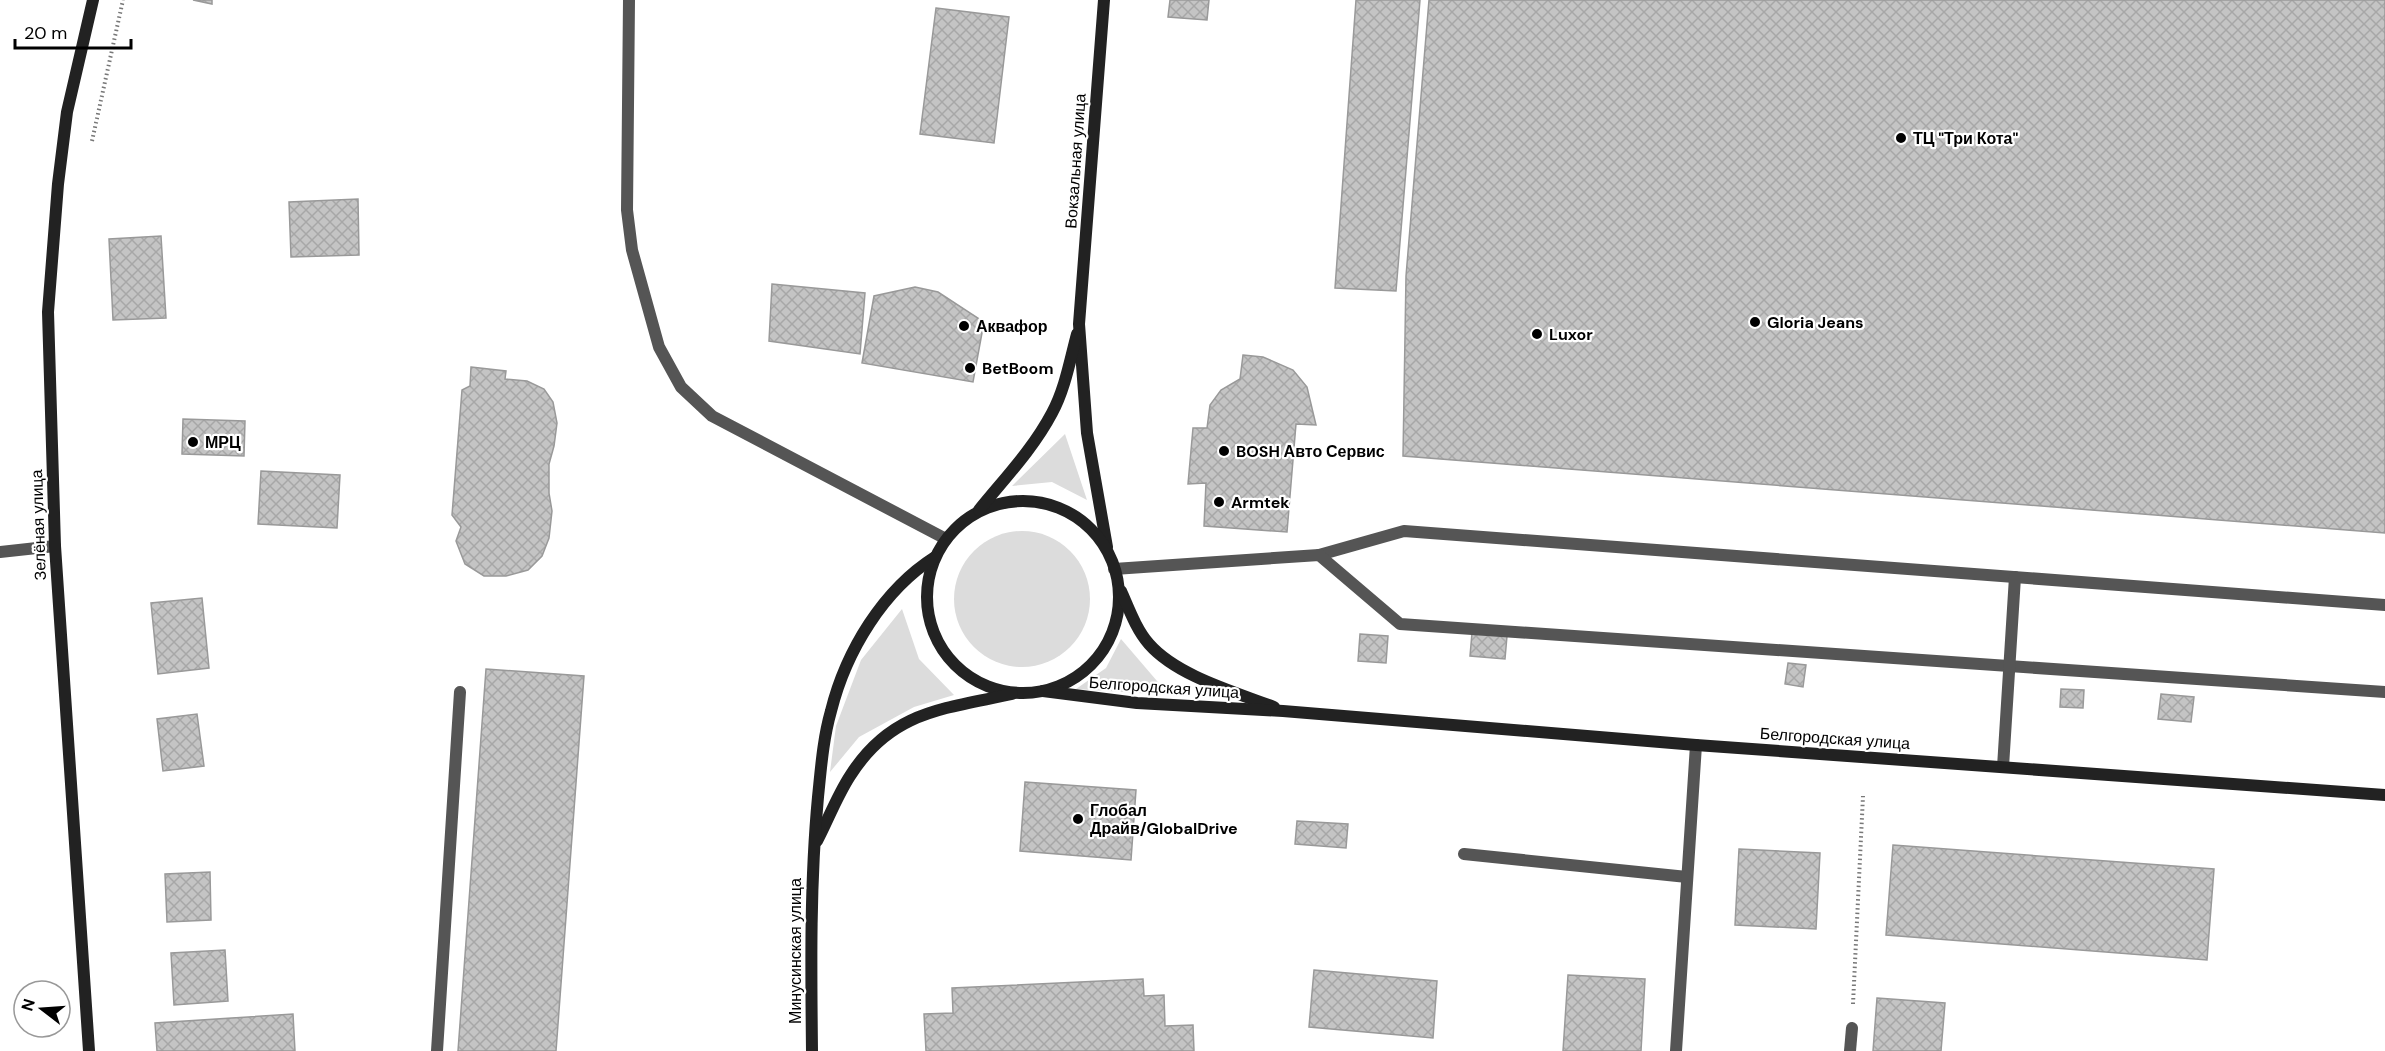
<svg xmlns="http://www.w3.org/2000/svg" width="2385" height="1051" font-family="'DM Sans',sans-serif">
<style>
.grass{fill:#dcdcdc}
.building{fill:url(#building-cross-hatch);stroke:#999;stroke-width:1.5}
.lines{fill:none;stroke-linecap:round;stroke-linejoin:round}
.path{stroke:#777;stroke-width:4;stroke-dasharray:1.5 3;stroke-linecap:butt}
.lane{stroke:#555;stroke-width:12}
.street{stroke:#555;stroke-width:12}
.secondary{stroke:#222;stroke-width:12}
.poi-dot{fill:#000;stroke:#fff;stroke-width:2}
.labels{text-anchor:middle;stroke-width:4.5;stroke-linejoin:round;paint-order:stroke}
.poi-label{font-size:16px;font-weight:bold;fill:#000;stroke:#fff;text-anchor:start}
.street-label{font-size:16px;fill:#000;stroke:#fff}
</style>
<defs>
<pattern id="building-cross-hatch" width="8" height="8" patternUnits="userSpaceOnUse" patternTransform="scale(1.5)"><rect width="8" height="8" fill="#c4c4c4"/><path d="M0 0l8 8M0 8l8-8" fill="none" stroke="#a7a7a7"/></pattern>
</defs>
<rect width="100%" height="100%" fill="#fff"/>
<g class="grass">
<polygon points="1065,434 1087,500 1052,482 1012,486"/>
<circle cx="1022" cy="599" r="68"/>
<polygon points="902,609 919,659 954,695 914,707 859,737 830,772 836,726 861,660"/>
<polygon points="1121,639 1169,695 1076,689 1106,668"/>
</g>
<g class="building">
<polygon points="193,0 212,0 212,4"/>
<polygon points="1170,0 1209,0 1207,20 1168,17"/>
<polygon points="1356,0 1420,0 1396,291 1335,288"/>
<polygon points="1429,0 2385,0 2385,533 1403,456 1406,276"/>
<polygon points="936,8 1009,17 994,143 920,134"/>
<polygon points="358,199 359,255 291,257 289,202"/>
<polygon points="161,236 166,318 113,320 109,239"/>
<polygon points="772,284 865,293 860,354 769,341"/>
<polygon points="915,287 938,292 984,322 973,382 862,363 874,296"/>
<polygon points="1243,355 1263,357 1293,370 1307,387 1316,425 1296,424 1287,532 1204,526 1206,483 1188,484 1193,428 1207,428 1210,405 1221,390 1240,379"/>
<polygon points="471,367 506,371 505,379 527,381 544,389 553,402 557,423 554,446 549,464 549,493 552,511 549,538 542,556 528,570 506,576 484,576 465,564 456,541 461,527 452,515 462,390 470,386"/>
<polygon points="183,419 245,421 244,456 182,454"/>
<polygon points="261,471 340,475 337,528 258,524"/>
<polygon points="202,598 209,668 158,674 151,603"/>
<polygon points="1472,633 1507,636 1505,659 1470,656"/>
<polygon points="1360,634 1388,636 1386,663 1358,661"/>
<polygon points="1788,663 1806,665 1803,687 1785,684"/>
<polygon points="486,669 584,676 556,1051 458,1051"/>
<polygon points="2061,689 2084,690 2083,708 2060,707"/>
<polygon points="2161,694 2194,697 2191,722 2158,719"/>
<polygon points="197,714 204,766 163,771 157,719"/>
<polygon points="1025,782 1136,790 1131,860 1020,851"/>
<polygon points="1297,821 1348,824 1346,848 1295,844"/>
<polygon points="1893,845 2214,869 2207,960 1886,935"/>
<polygon points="1739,849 1820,853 1816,929 1735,925"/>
<polygon points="210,872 211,920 167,922 165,874"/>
<polygon points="225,950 228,1001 174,1005 171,953"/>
<polygon points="1314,970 1437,981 1433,1038 1309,1027"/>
<polygon points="1568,975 1645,979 1641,1051 1563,1051"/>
<polygon points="1143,979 1144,996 1164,995 1165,1026 1193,1025 1194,1051 926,1051 924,1014 953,1013 952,988"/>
<polygon points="1877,998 1945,1003 1941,1051 1873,1051"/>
<polygon points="293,1014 295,1051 157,1051 155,1023"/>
</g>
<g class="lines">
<g class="path">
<polyline points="92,141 123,0"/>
<polyline points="1853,1004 1863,796"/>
</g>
<g class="lane">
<polyline points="0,552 55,546"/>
<polyline points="1319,555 1404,531 2385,605"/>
<polyline points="1114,569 1319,555 1400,624 2385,692"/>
<polyline points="2003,767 2015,577"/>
<polyline points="1464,854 1687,877"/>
<polyline points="437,1051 460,692"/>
<polyline points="1676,1051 1696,745"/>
<polyline points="1850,1051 1852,1028"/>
</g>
<polyline class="street" points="629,0 627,210 632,250 659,347 681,387 712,416 946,539"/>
<g class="secondary">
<polyline points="1104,0 1079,324 1087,433 1107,547"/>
<circle cx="1023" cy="597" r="96"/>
<path d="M979,510C1005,478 1033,449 1052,413C1065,389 1070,360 1077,334"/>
<path d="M1121,591C1129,609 1136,629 1149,644C1177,676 1235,692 1274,707"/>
<polyline points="1043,691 1137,703 1283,711 1696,745 2385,795"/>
<path d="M817,841C828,820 837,796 850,776C891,711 943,709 1012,694"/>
<polyline points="89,1051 55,546 48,312 58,184 67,112 93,0"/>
<path d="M812,1051C811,966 810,882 818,797C821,768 823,739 831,711C846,651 883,590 935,557"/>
</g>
</g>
<g class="poi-dot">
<circle cx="1901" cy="138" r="6"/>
<circle cx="1755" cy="322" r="6"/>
<circle cx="964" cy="326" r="6"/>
<circle cx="1537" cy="334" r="6"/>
<circle cx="970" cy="368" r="6"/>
<circle cx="193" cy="442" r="6"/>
<circle cx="1224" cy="451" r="6"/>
<circle cx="1219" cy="502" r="6"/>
<circle cx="1078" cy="819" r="6"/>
</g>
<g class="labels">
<g class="poi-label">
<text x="1913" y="144">ТЦ "Три Кота"</text>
<text x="1767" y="328">Gloria Jeans</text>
<text x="976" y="332">Аквафор</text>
<text x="1549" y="340">Luxor</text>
<text x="982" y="374">BetBoom</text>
<text x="205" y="448">МРЦ</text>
<text x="1236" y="457">BOSH Авто Сервис</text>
<text x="1231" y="508">Armtek</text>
<text x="1090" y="816">Глобал<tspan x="1090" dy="18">Драйв/GlobalDrive</tspan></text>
</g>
<g class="street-label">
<text transform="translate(1075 161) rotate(-86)" y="6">Вокзальная улица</text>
<text transform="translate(38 525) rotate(-92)" y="6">Зелёная улица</text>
<text transform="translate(1164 687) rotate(4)" y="6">Белгородская улица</text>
<text transform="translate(1835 738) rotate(4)" y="6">Белгородская улица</text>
<text transform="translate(795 951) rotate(-90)" y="6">Минусинская улица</text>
</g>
</g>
<g transform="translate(42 1009) rotate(287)"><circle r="28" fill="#ffffff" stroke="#999999" stroke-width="1.5"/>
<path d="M0-4.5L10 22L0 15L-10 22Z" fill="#000000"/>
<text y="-9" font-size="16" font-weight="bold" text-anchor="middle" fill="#000000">N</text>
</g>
<path d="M15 39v9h116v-9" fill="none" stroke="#000000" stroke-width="3"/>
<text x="24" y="39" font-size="18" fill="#000000" stroke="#ffffff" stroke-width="4.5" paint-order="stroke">20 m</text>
</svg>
